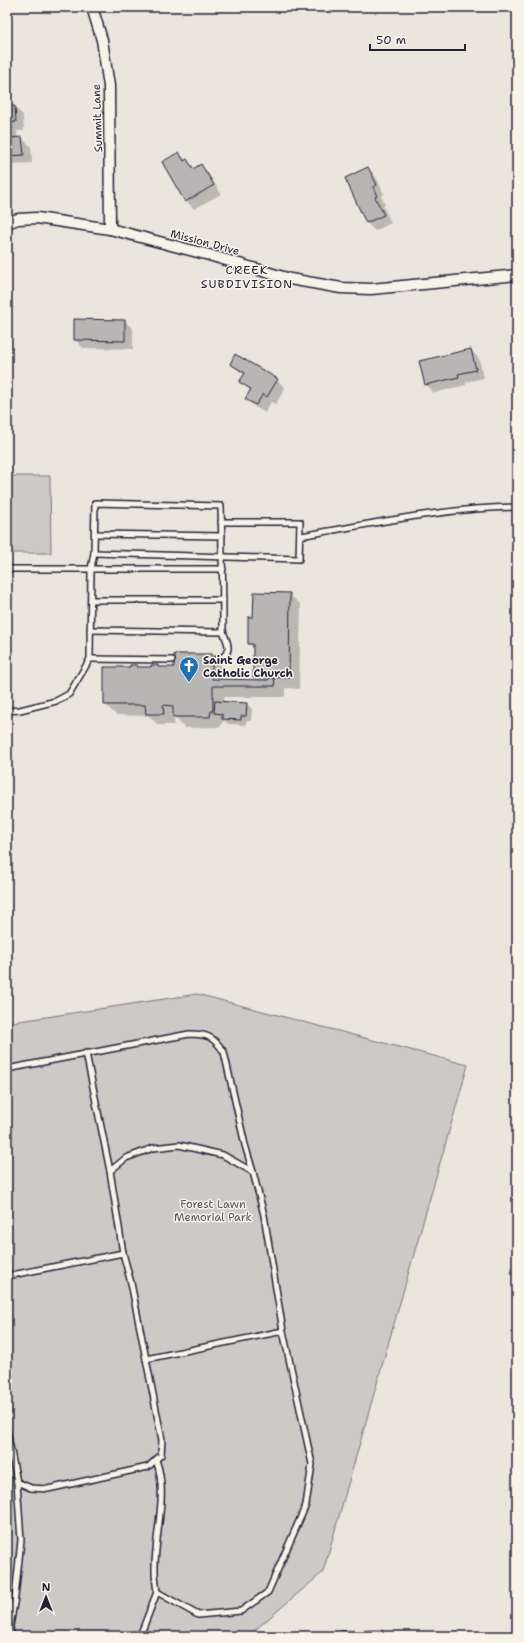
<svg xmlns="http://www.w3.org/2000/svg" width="524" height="1643" font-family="'Shantell Sans',sans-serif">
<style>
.green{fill:#cdc9c6;stroke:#787680}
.shadow{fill:#0003}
.building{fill:#b8b6b5;stroke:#22223b}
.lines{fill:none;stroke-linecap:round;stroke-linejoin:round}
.service-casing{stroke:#22223b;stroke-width:8}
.minor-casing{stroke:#22223b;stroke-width:13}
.service{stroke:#f7f3e8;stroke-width:5}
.minor{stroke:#f7f3e8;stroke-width:10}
.labels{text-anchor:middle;stroke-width:3;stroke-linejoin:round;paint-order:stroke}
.street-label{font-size:11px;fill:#22223b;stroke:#f7f3e8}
.poi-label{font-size:11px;font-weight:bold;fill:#22223b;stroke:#f7f3e8;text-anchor:start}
.park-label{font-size:11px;fill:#555465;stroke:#f7f3e8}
.neighbourhood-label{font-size:12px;letter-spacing:1px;fill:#22223b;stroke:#f7f3e8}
</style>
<rect width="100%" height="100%" fill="#eae6de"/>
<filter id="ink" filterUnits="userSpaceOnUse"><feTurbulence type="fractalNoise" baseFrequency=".025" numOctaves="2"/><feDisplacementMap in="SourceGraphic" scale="8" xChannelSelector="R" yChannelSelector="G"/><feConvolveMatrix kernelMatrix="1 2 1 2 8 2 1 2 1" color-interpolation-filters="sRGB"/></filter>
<g filter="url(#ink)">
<g class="green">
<polygon points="7,476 50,476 51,553 7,553"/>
<polygon points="197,994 468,1065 323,1572 248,1636 7,1636 7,1023"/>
</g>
<g class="shadow">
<polygon points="7,107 14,107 23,115 24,131 17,131 18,139 22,138 31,147 32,163 7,164"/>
<polygon points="179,154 195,168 201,165 209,174 221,194 194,209 186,201"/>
<polygon points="368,168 376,177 384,194 381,196 385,205 383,206 391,223 375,231 367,223"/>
<polygon points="125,321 133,329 133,349 83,348 75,340"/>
<polygon points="7,339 12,349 7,351"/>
<polygon points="471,350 479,359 484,378 466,382 466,385 434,393 426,384"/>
<polygon points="231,364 277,380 285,388 276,404 271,402 265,413 255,407 246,399 251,391 241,382 244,375"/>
<polygon points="289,594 301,605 299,689 285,688 285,697 224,697 224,703 247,704 252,709 251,721 246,721 246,725 228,724 224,720 224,722 222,722 221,727 185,728 174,717 174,725 158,725 149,716 116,715 105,704 131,668 136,666 138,668 152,668 158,666 160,668 175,668 211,655 222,667 222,680 257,681 254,677 254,649 249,643 254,618"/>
<polygon points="382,1631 388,1636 341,1636"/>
</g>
<g class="building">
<polygon points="7,106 15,106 16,122 9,123 10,138 22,137 24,155 7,156"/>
<polygon points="179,152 184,161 187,159 193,169 201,164 214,185 185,202 162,162"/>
<polygon points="368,167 377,185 373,187 377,196 375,197 384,215 366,223 345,178"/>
<polygon points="74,319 125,320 125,341 74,340"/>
<polygon points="471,349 476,370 458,374 459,377 425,385 419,361"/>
<polygon points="235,354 278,379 267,397 263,394 256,405 245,399 251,389 239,382 245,373 230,364"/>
<polygon points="254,592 290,593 289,678 253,677 253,644 248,644 248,617 253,617"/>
<polygon points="174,654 212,654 212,679 268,680 268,678 274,678 275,686 213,686 213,711 211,711 210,717 173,717 173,706 163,705 164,714 146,714 145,705 104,705 104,667 130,667 130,665 137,665 137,667 151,667 151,665 158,665 158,667 174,667"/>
<polygon points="215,701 247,703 246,716 241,716 241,720 222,719 222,714 214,713"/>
<polygon points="382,1630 383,1636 340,1636 340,1631"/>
</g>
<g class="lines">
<defs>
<g id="service">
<polyline points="95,534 222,536"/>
<path d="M300,536C372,524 444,508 517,507"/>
<polyline points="94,553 299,559 300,522 221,522"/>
<polyline points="7,569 91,569 90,659 69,694 56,701 20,710 7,711"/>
<polyline points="91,600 223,600"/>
<polyline points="90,630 223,632"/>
<polyline points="90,659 172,660"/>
<path d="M215,660C221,658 227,656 228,649C229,641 223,636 223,629C223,588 222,547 221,506L95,503L94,553L91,569H223"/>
<polyline points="86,1053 110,1171"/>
<path d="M7,1069L189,1034C207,1034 213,1036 224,1052L245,1145L253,1172"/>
<polyline points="7,1276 123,1253 110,1171 126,1158 153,1148 179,1145 223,1155 253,1172 264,1215 283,1331 312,1464 306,1505 268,1592 241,1611 198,1615 157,1592 140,1636"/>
<polyline points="146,1359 283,1331"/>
<polyline points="7,1431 17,1482 21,1540 15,1597 10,1626 11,1636"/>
<path d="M156,1460C169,1494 154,1535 155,1571C155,1578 156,1585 157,1592"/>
<polyline points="17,1482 31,1488 48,1489 148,1467 161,1455 162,1440 131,1283 123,1253"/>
</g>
<g id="minor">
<polyline points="92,7 102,40 109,86 110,229"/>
<polyline points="7,223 18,219 37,218 110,229 209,255 290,279 341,288 371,289 517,275"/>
</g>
</defs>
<use href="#service" class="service-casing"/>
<use href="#minor" class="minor-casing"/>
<use href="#service" class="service"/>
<use href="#minor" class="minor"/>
</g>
</g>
<defs>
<symbol id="church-pin" viewBox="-11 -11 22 30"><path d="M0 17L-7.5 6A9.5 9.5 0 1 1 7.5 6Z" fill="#1f6fb2" stroke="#f7f3e8"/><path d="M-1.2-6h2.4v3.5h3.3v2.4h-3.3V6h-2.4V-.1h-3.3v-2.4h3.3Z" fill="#fff"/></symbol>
</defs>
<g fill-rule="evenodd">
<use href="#church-pin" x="178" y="655" width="22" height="30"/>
</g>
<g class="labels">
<g class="street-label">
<text transform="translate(97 118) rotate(-92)" y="4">Summit Lane</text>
<text transform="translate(205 242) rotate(15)" y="4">Mission Drive</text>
</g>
<g class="poi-label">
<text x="203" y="664">Saint George<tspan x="203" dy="13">Catholic Church</tspan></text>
</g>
<g class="park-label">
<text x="213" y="1208">Forest Lawn<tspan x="213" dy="13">Memorial Park</tspan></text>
</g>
<g class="neighbourhood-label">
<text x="247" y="274">CREEK<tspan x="247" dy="14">SUBDIVISION</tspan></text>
</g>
</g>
<rect width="524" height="1643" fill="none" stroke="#f7f3e8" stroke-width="24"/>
<rect x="12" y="12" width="500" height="1619" fill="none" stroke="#22223b" stroke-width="1.5" filter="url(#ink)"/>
<g transform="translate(46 1597)" stroke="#f7f3e8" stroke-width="3" paint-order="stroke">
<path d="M0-3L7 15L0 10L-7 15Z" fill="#22223b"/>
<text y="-6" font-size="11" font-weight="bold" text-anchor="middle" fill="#22223b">N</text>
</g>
<path d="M370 44v6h95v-6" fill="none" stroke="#22223b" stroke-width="2"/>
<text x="376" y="44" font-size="12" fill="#22223b" stroke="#f7f3e8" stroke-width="3" paint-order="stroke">50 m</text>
</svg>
